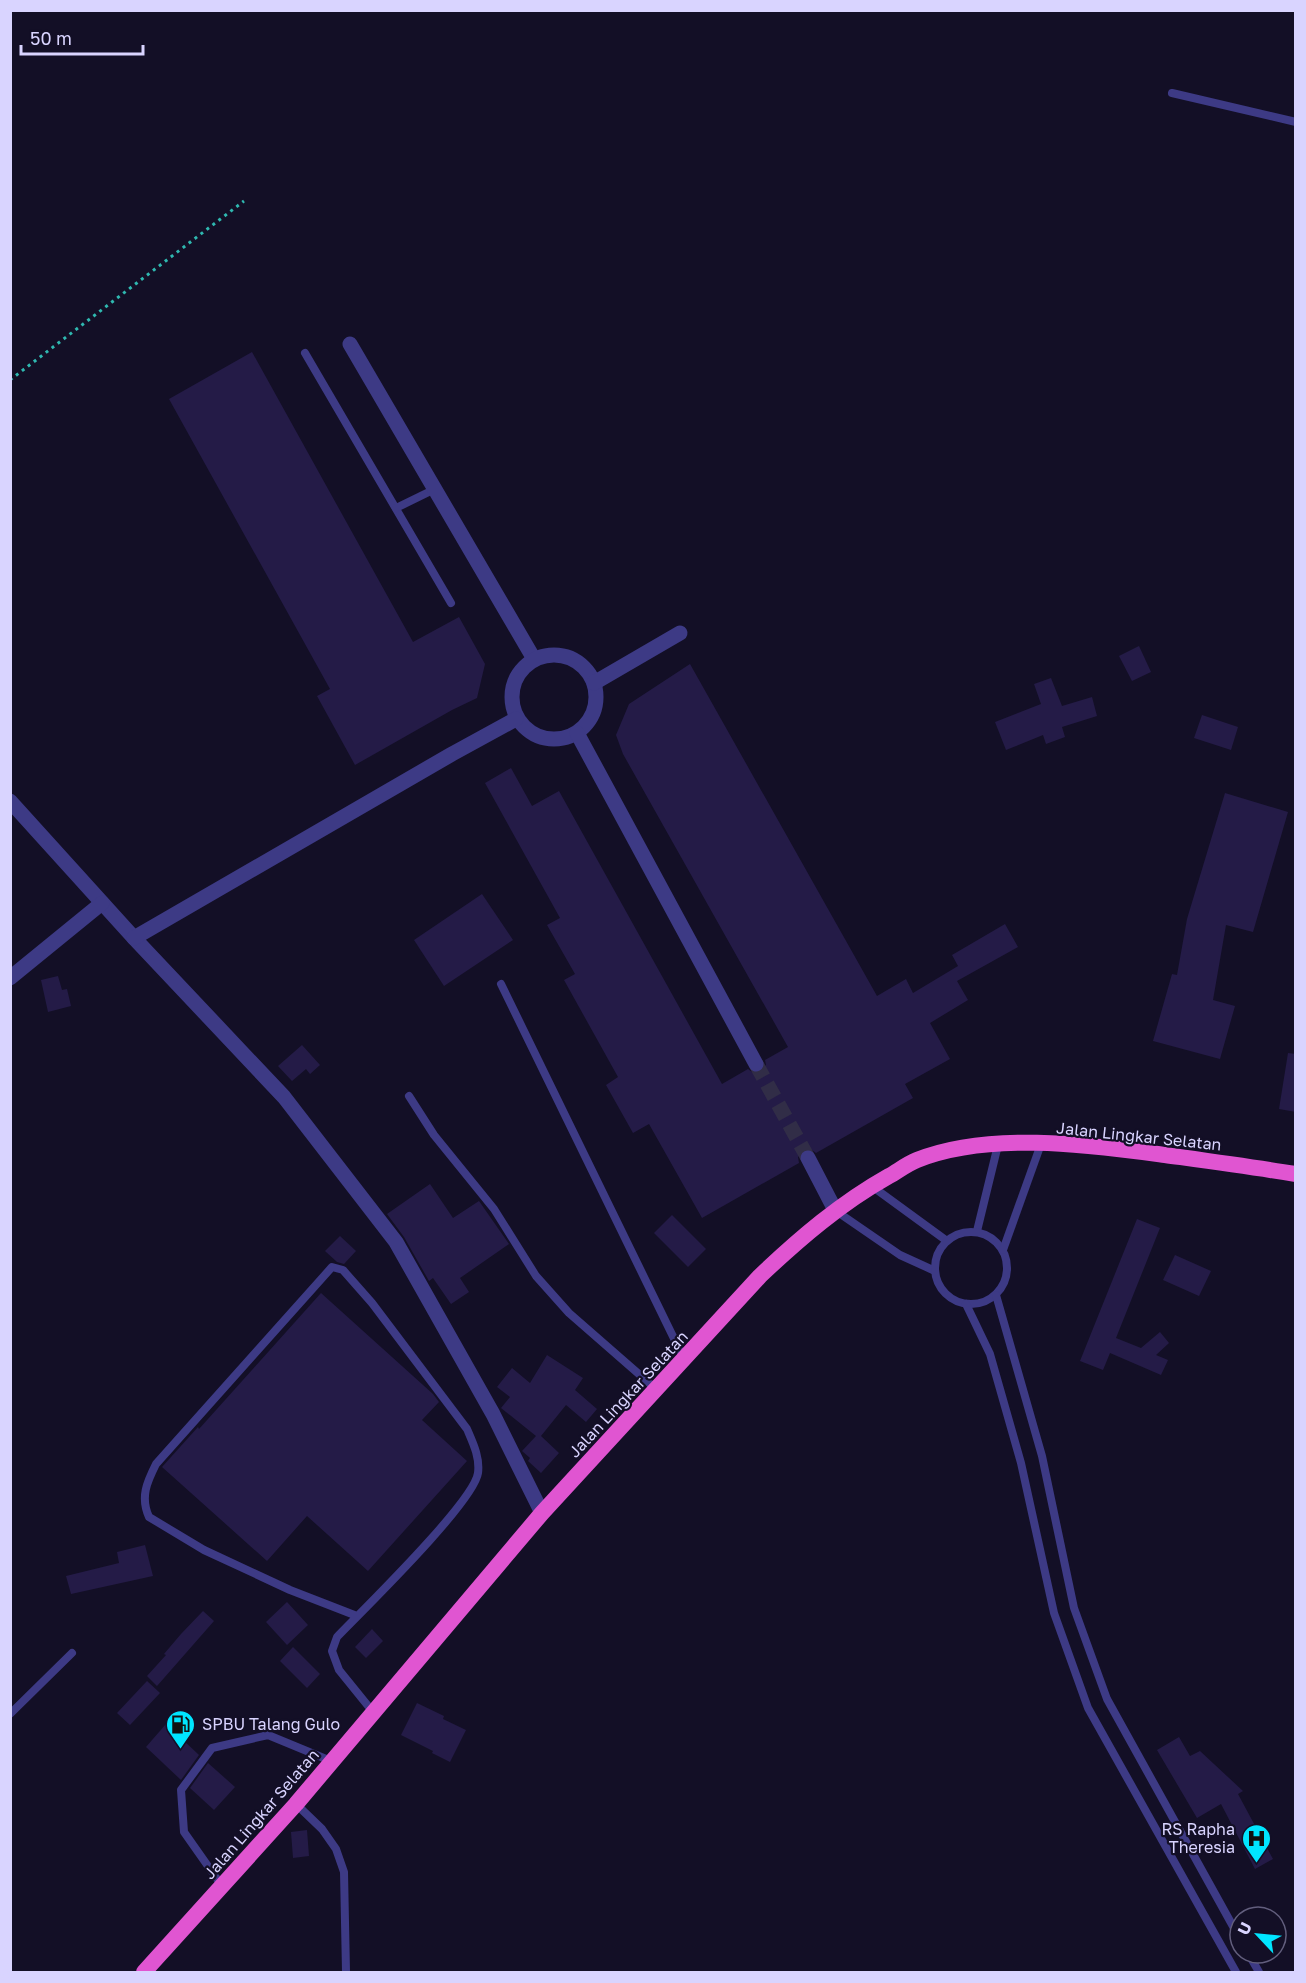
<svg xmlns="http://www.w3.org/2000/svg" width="1306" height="1983" font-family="'Golos Text',sans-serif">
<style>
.building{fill:#241b47}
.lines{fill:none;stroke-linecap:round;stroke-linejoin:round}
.minor-tunnel{stroke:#312d47;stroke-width:15;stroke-dasharray:15 8;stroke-linecap:butt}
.path{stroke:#2fb8b0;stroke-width:3;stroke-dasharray:3 4.5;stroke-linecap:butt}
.service{stroke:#3d3a85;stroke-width:8}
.minor{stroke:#3d3a85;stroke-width:15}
.trunk{stroke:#e055d1;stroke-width:16}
.labels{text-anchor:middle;stroke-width:4.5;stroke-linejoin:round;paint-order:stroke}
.street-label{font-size:16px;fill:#d9d4ff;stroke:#130f26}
.poi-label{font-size:16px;fill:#d9d4ff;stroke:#130f26;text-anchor:start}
</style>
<rect width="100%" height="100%" fill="#130f26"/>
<g class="building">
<polygon points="252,352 413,642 459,617 485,664 477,698 452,710 355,765 317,696 330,689 169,399"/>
<polygon points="1139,646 1151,672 1132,681 1119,656"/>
<polygon points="690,664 877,996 906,979 913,993 958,966 952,955 1005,924 1018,947 957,981 968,1000 930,1023 950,1059 905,1084 913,1098 816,1153 809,1148 803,1150 798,1157 799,1163 702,1218 649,1124 633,1133 606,1085 618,1077 564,980 575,974 547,925 560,918 485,783 511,768 532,806 559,791 722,1084 748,1069 755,1074 761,1072 766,1065 765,1060 788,1047 623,754 616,735 629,704"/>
<polygon points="1051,678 1062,706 1092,697 1097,716 1062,727 1065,737 1046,744 1043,735 1006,750 995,722 1041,704 1034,684"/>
<polygon points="1202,715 1238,727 1231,750 1194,738"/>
<polygon points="1225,793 1288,812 1253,932 1226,925 1213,1000 1235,1006 1220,1059 1153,1041 1172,974 1177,975 1187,919"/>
<polygon points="482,894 513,940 444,986 414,940"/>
<polygon points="58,976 62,990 67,989 71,1006 48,1012 41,980"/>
<polygon points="302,1045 320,1065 310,1074 306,1069 292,1081 278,1066"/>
<polygon points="1288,1053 1296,1054 1296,1112 1279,1109"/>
<polygon points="430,1184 453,1218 479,1201 509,1244 460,1278 469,1292 451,1304 433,1278 429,1281 404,1237 387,1214"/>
<polygon points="672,1215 706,1249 688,1267 654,1233"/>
<polygon points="1137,1219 1160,1228 1116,1338 1141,1348 1160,1332 1169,1343 1156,1355 1168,1360 1161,1375 1110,1353 1103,1370 1080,1361"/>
<polygon points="340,1236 356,1251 344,1264 337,1262 325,1251"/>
<polygon points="1175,1255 1211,1271 1199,1296 1163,1280"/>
<polygon points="321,1293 433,1394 439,1402 422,1420 467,1461 368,1571 307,1516 267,1561 162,1467 198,1427 199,1429"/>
<polygon points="547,1355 583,1378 575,1390 597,1409 586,1422 566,1405 541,1436 559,1453 541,1473 528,1461 530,1458 522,1451 536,1436 501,1408 510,1397 497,1387 512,1368 530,1383"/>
<polygon points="145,1545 153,1576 71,1594 66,1576 119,1563 117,1552"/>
<polygon points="287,1602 308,1625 287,1645 266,1622"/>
<polygon points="203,1611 214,1621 157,1686 147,1676 166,1655 164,1654 181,1634"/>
<polygon points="372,1629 383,1641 366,1658 355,1647"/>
<polygon points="293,1647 320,1674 307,1688 280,1661"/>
<polygon points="147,1681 160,1693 130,1725 117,1713"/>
<polygon points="417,1703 444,1716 443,1719 466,1730 450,1762 432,1753 433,1751 401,1735"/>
<polygon points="166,1724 199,1755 181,1780 146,1747"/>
<polygon points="1179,1737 1190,1756 1200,1751 1243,1791 1238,1794 1273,1859 1255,1869 1221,1804 1197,1818 1157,1750"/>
<polygon points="208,1763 235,1787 214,1810 190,1788"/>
<polygon points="307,1830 309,1856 293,1858 291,1832"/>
</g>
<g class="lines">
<polyline class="minor-tunnel" points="756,1064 808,1158"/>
<polyline class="path" points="10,380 244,201"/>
<g class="service">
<polyline points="1172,93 1296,122"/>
<polyline points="305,353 451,603"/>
<polyline points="396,508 435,489"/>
<polyline points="501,984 684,1359"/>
<polyline points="409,1096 434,1135 494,1209 536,1276 569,1313 656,1389"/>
<polyline points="873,1187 947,1241"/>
<polyline points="836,1211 900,1255 935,1271"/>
<polyline points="977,1231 998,1145"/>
<circle cx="971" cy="1268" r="36"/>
<polyline points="1003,1250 1041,1144"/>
<polyline points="996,1295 1042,1456 1074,1608 1107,1699 1240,1939"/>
<polyline points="966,1304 990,1354 1021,1463 1054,1613 1088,1708 1236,1972"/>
<path d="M357,1616L290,1590L204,1550L149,1517C140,1497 147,1482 156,1464L332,1267L343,1270L372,1303L467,1429C473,1443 480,1457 478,1473C474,1502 363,1610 337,1637L332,1651L339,1670L373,1712"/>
<polyline points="10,1714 72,1653"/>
<polyline points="296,1804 322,1829 336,1849 344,1872 346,1972"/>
<polyline points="222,1886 184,1832 181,1790 212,1748 268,1735 331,1761"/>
<polyline points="1248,1953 1259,1972"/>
</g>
<g class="minor">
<polyline points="350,344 534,659"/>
<circle cx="554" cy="697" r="42"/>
<polyline points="594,683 680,633"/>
<polyline points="577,733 756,1064"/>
<polyline points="10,801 134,938 284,1097 396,1242 493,1414 542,1513"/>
<polyline points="134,938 452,754 516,719"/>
<polyline points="10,978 102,903"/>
<polyline points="808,1158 835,1210"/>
</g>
<path class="trunk" d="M144,1972L296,1804L542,1513L760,1276C800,1238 841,1203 889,1176C898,1171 907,1164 917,1160C990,1131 1089,1145 1165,1155C1208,1161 1252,1167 1296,1174"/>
</g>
<defs>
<symbol id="fuel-pin" viewBox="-11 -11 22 30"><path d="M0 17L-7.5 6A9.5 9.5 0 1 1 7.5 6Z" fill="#00e5ff" stroke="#130f26"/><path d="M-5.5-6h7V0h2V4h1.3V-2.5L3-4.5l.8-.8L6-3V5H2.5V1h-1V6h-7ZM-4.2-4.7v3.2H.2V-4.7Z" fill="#111"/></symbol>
<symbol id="hospital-pin" viewBox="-11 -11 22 30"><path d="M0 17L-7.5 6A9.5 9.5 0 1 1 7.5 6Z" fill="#00e5ff" stroke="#130f26"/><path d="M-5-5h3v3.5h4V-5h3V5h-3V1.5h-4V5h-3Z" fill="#111"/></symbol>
</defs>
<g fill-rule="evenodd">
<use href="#fuel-pin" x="164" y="1708" width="33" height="45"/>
<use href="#hospital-pin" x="1240" y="1822" width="33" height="45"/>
</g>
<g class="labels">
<g class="street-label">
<text transform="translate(1139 1136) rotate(6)" y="6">Jalan Lingkar Selatan</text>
<text transform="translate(628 1394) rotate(-47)" y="6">Jalan Lingkar Selatan</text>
<text transform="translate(261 1814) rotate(-49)" y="6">Jalan Lingkar Selatan</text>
</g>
<g class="poi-label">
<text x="202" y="1730">SPBU Talang Gulo</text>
<text x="1235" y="1835" text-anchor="end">RS Rapha<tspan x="1235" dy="18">Theresia</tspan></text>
</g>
</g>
<rect width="1306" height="1983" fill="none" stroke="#d9d4ff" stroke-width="24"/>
<g transform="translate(1258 1935) rotate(296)"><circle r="28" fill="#130f26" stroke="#625e7d" stroke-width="1.5"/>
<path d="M0-4.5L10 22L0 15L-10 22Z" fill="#00e5ff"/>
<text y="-9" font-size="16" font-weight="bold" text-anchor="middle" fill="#d9d4ff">U</text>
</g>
<path d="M21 45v9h122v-9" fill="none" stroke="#d9d4ff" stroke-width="3"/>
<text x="30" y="45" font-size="18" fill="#d9d4ff" stroke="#130f26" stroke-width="4.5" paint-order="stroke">50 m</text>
</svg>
